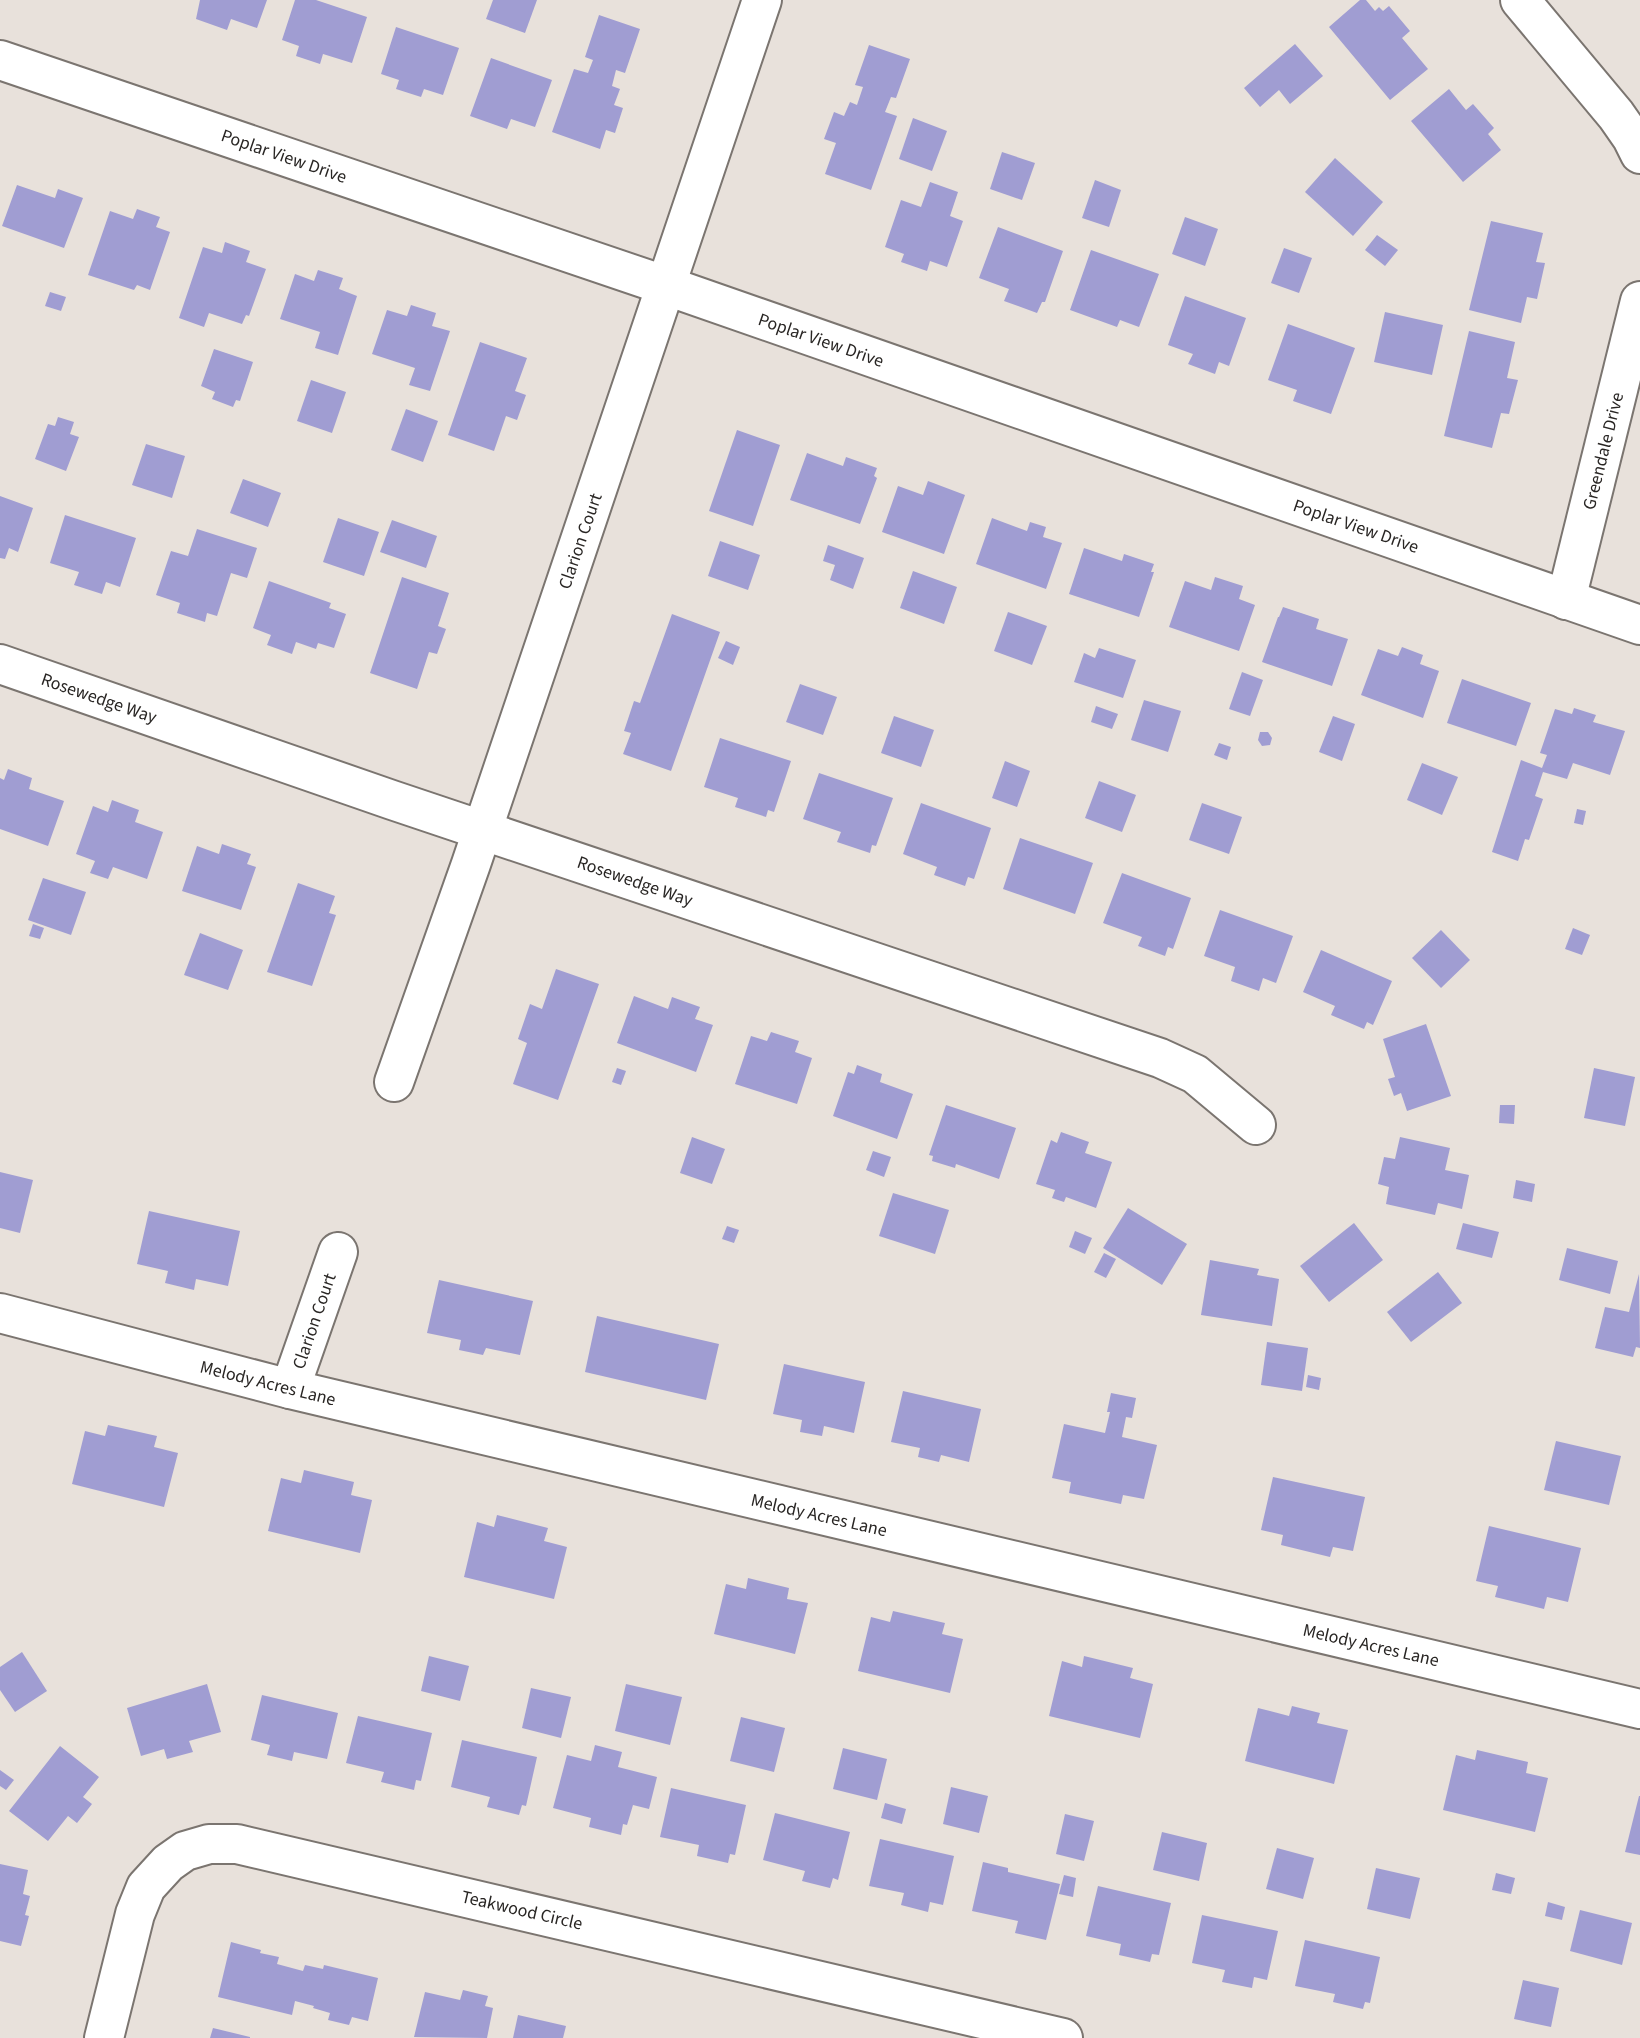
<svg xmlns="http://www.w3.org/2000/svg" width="1640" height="2038" font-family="'Source Sans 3',sans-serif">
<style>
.building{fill:#a09dd2}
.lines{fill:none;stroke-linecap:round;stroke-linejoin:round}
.minor-casing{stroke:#7b7570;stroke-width:42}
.minor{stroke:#fff;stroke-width:38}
.labels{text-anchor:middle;stroke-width:7;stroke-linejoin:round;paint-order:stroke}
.street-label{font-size:18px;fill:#292624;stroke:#fff}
</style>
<rect width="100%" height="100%" fill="#e8e1db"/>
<g class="building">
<polygon points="200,0 267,0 257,28 231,19 227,30 196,19"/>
<polygon points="295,0 316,0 367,17 352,63 323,54 320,64 296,56 299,46 282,40"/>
<polygon points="493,0 537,0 525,33 486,19"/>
<polygon points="1360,0 1366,0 1375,11 1379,7 1383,11 1389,6 1410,31 1402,38 1428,69 1390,100 1329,27"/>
<polygon points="599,15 640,29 625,73 616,70 612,86 620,89 614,105 623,108 615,133 606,130 600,149 552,132 574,69 588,73 593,60 585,57"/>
<polygon points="396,27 459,48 443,95 424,89 421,97 396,89 399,80 381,74"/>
<polygon points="1295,44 1323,76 1290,104 1279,90 1260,107 1244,88"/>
<polygon points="869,45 910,59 896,98 891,97 885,112 897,116 871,190 825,174 836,143 824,139 834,112 844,116 850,102 857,105 863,87 855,85"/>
<polygon points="491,58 552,80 535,127 511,119 507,129 470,116"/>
<polygon points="1449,89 1466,110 1473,104 1494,128 1488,134 1501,150 1463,182 1411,121"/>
<polygon points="913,118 947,131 932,171 899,159"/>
<polygon points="1002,152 1035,163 1022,200 990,189"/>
<polygon points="1335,158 1383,202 1353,236 1305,192"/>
<polygon points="1095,180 1121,190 1109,227 1082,218"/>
<polygon points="930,182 958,192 950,216 963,221 947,267 930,261 927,271 901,262 904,254 885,247 901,200 921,207"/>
<polygon points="17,185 55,198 58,189 83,198 64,248 2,226"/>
<polygon points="137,209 160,217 156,227 170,232 150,290 137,285 134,290 88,275 110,211 133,219"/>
<polygon points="1185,217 1218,229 1205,266 1172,254"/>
<polygon points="1491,221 1543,233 1536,262 1545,263 1537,299 1527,297 1521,323 1469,310"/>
<polygon points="998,227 1063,251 1045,302 1042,302 1037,313 1004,301 1009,289 979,278"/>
<polygon points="1377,235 1398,250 1385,266 1365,250"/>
<polygon points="225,242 250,251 246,262 266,269 249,316 246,315 242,324 209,313 204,327 179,318 203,247 222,253"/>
<polygon points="1284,248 1312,258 1299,293 1271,283"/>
<polygon points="1091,250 1159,274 1139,327 1120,320 1117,327 1070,310"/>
<polygon points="318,270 343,278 339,289 357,296 338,355 315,348 320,332 280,319 295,274 314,281"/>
<polygon points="50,292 66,297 61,311 45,306"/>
<polygon points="1185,296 1246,318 1229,366 1219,362 1215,374 1188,364 1193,354 1168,345"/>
<polygon points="411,305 436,313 432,326 450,331 430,391 409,385 415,368 372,354 387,310 407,316"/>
<polygon points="1385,312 1443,325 1432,375 1374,362"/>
<polygon points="1288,324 1355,348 1331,414 1293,401 1297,390 1268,380"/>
<polygon points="1469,331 1515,342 1507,378 1518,380 1509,414 1501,413 1492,448 1444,436"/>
<polygon points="480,342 527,358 515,391 526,395 517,420 506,416 494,451 448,435"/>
<polygon points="214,349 253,362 240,401 236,400 233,407 212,399 215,392 201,386"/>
<polygon points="311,380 346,392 332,433 297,421"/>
<polygon points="406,409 438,421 423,462 391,450"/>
<polygon points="58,417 74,422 70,434 79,437 66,471 35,459 48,424 55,426"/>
<polygon points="737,430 780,445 753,526 709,511"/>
<polygon points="146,444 185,456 172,498 132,485"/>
<polygon points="807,453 843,466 846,457 877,468 874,476 877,478 860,524 790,500"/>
<polygon points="243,479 281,493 268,527 230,513"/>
<polygon points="928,481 965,495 944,554 882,532 898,486 923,495"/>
<polygon points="0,496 33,508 18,552 9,548 5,559 0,558"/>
<polygon points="65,515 136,538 120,587 106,582 102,594 74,585 79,572 50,563"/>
<polygon points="338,518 379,532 364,576 323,562"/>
<polygon points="992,518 1027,531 1030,522 1046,527 1043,537 1062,543 1046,589 976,564"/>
<polygon points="392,520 437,536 426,568 380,552"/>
<polygon points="197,529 257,548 247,578 231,573 217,616 207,613 205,622 177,613 180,603 156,595 171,551 188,556"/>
<polygon points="720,541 760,555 748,590 708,576"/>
<polygon points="828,545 864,558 853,589 830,580 835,565 823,561"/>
<polygon points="1084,548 1122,561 1124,554 1154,564 1151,572 1154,572 1139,617 1069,594"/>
<polygon points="913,571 957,587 944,624 900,608"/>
<polygon points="402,577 449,593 438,626 446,629 437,654 429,652 417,689 370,673"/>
<polygon points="1215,577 1243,586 1239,599 1255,605 1239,651 1169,627 1185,581 1211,590"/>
<polygon points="269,581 331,603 329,608 346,614 334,648 318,643 316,649 296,642 292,654 267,645 271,635 253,628"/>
<polygon points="1283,607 1319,619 1316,629 1348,639 1332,686 1262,662 1278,617 1279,617"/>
<polygon points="1008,612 1047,626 1032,665 994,651"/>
<polygon points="672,614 720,632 671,771 623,754 631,733 624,731 634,701 640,703"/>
<polygon points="726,641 740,647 733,665 718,658"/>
<polygon points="1402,647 1423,655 1420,664 1439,671 1423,718 1361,695 1378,649 1398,656"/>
<polygon points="1099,648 1136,660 1123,698 1074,682 1084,653 1095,658"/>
<polygon points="1242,672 1263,680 1250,716 1229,709"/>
<polygon points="1462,679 1531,703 1516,746 1447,723"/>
<polygon points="800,684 837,697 823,735 786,722"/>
<polygon points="1144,700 1181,711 1168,752 1131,740"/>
<polygon points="1096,706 1118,714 1112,729 1091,722"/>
<polygon points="1574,708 1596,715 1593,722 1625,731 1610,775 1573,763 1567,779 1543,772 1535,796 1543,799 1529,840 1525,839 1518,861 1492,852 1521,760 1542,768 1547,755 1540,753 1555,709 1572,714"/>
<polygon points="894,716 934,730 921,767 881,753"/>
<polygon points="1333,716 1355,724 1342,761 1319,752"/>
<polygon points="1260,732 1268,732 1272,738 1270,745 1262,746 1258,740"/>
<polygon points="720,738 791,761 774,812 768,810 766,817 735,807 738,798 704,787"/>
<polygon points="1219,743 1231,747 1227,760 1214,755"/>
<polygon points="1005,761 1030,771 1017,807 992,798"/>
<polygon points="1422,763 1458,777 1442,815 1407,800"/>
<polygon points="8,769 32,778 29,789 64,801 48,846 0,829 0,778 4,780"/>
<polygon points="819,773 893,798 876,846 872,845 870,853 837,842 841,832 803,819"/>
<polygon points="1099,781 1136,795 1122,832 1085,818"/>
<polygon points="112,800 139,810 135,822 163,832 147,879 113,867 108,879 90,873 95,861 76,854 93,806 108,812"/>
<polygon points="921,803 991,828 974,879 968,877 965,886 934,875 937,867 903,854"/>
<polygon points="1202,803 1242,817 1229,854 1189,840"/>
<polygon points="1577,809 1586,811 1583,825 1574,823"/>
<polygon points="1020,838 1093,863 1075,914 1003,889"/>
<polygon points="222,844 251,854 247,864 256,867 241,910 182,891 197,846 219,854"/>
<polygon points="1122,873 1191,898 1173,949 1168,947 1165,956 1138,946 1142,937 1103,923"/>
<polygon points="43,878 86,892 71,935 28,920"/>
<polygon points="298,883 335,896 329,913 336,915 312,986 267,972"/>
<polygon points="1220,910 1293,936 1276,983 1263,978 1259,991 1231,981 1235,967 1204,956"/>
<polygon points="33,924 44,928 40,939 29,936"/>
<polygon points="1573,928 1590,935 1582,955 1565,949"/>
<polygon points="1441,930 1470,960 1441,988 1412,958"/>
<polygon points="200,933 243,950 228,990 184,975"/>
<polygon points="1321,950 1392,981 1373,1025 1367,1022 1364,1029 1331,1015 1335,1006 1303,992"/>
<polygon points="556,969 599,984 558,1100 513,1084 527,1043 518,1039 530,1004 542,1009"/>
<polygon points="634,996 668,1009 672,997 700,1007 695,1019 713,1025 696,1072 617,1043"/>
<polygon points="1426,1024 1451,1096 1407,1111 1401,1093 1394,1096 1388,1079 1395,1077 1383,1039"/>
<polygon points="771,1032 799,1041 795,1052 812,1058 797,1104 735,1084 751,1036 767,1041"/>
<polygon points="857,1065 882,1074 880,1082 913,1094 897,1139 833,1116 848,1072 854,1074"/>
<polygon points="617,1068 626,1071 621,1085 612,1082"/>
<polygon points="1594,1068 1635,1077 1625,1126 1584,1118"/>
<polygon points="946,1105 1016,1128 999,1179 956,1164 955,1168 932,1161 933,1156 929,1155"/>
<polygon points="1500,1105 1515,1105 1514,1124 1499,1123"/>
<polygon points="1061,1132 1089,1142 1085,1153 1112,1162 1096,1208 1066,1197 1064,1202 1052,1198 1055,1190 1036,1184 1051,1140 1057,1143"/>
<polygon points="692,1137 725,1149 712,1184 680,1173"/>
<polygon points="1400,1137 1450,1148 1445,1170 1469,1175 1462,1209 1438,1203 1435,1215 1386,1204 1389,1187 1378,1184 1384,1157 1395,1159"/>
<polygon points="873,1151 891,1157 884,1177 866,1170"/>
<polygon points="0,1172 33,1180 20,1233 0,1228"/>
<polygon points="1516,1180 1535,1184 1532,1202 1513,1198"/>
<polygon points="893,1193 949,1210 935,1254 879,1236"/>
<polygon points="1128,1208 1187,1244 1162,1285 1103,1248"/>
<polygon points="149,1211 240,1231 228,1286 196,1279 194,1290 165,1283 168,1271 137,1264"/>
<polygon points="1354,1223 1383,1260 1329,1302 1300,1266"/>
<polygon points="1463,1223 1499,1232 1492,1258 1456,1249"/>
<polygon points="727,1226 739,1230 734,1243 722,1239"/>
<polygon points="1075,1231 1092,1238 1085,1254 1069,1247"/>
<polygon points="1567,1248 1618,1261 1610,1294 1559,1280"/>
<polygon points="1104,1253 1116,1259 1106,1278 1094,1272"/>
<polygon points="1210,1260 1259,1269 1257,1275 1279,1279 1272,1326 1201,1315"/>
<polygon points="1438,1272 1462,1303 1411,1342 1387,1312"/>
<polygon points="1639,1274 1640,1348 1636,1347 1633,1357 1595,1348 1605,1307 1629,1312"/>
<polygon points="439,1280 533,1301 520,1355 486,1348 483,1355 459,1350 461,1340 427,1333"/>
<polygon points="597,1316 719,1344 706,1400 585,1372"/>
<polygon points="1267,1342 1308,1348 1302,1391 1261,1385"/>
<polygon points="784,1364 865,1382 854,1433 824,1426 822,1436 800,1432 802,1420 773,1414"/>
<polygon points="1308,1375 1321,1378 1319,1390 1306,1387"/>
<polygon points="903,1391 981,1409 969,1462 941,1455 939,1462 918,1457 920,1448 891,1442"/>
<polygon points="1111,1393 1136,1398 1132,1418 1126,1417 1122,1437 1157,1445 1144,1499 1123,1495 1121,1504 1069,1493 1071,1482 1052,1478 1064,1424 1105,1433 1110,1412 1107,1412"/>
<polygon points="108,1425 157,1436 154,1447 178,1453 164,1507 72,1484 85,1431 105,1436"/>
<polygon points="1556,1441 1621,1456 1609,1505 1544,1490"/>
<polygon points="304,1470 354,1482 351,1495 372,1500 360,1553 268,1531 281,1478 301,1483"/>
<polygon points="1273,1477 1365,1497 1353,1551 1333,1547 1330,1557 1281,1545 1283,1535 1261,1530"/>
<polygon points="497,1515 548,1528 544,1541 567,1547 554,1599 464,1577 477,1522 494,1527"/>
<polygon points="1489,1526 1581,1548 1568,1602 1547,1597 1544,1609 1495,1597 1498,1586 1476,1581"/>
<polygon points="748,1578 789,1588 787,1599 808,1603 795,1654 714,1634 726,1584 746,1589"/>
<polygon points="893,1611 945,1623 942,1634 963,1639 950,1693 858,1671 871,1617 890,1622"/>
<polygon points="22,1652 47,1691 15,1712 0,1690 0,1667"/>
<polygon points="429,1656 469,1666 460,1701 421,1691"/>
<polygon points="1084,1656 1133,1668 1130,1678 1153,1684 1140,1738 1049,1716 1062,1661 1082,1667"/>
<polygon points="207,1684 221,1732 189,1741 193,1752 167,1759 164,1749 141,1756 127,1708"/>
<polygon points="626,1684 682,1697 670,1745 615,1731"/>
<polygon points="531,1688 571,1697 561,1738 522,1728"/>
<polygon points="262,1695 338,1713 327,1759 294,1752 292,1761 267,1755 270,1745 251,1740"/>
<polygon points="1292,1706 1320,1713 1317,1723 1348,1730 1334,1784 1245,1761 1258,1708 1289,1716"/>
<polygon points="358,1716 432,1733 421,1781 416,1780 414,1790 381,1782 384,1772 346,1763"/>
<polygon points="741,1717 785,1728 774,1772 730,1761"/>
<polygon points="462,1740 537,1757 526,1806 522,1805 519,1815 487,1807 490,1797 451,1787"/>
<polygon points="595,1745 622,1752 618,1767 657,1777 649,1809 633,1805 627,1825 623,1824 621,1835 589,1827 591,1818 553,1808 567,1755 591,1761"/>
<polygon points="60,1746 99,1777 83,1797 92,1804 77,1823 68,1816 48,1841 9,1811"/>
<polygon points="843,1748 887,1759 877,1800 833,1789"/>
<polygon points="1477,1750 1528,1762 1526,1773 1548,1778 1535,1832 1443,1810 1456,1755 1475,1760"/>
<polygon points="0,1770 14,1780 6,1790 0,1786"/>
<polygon points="951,1787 988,1796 979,1833 943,1824"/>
<polygon points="671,1788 746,1805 735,1855 730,1854 728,1863 697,1856 699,1845 660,1837"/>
<polygon points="1639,1796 1640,1796 1640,1855 1625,1852"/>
<polygon points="885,1803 906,1809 902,1824 881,1818"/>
<polygon points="775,1813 850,1832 838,1880 833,1878 830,1888 802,1881 805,1871 763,1860"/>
<polygon points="1065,1814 1094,1821 1084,1861 1056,1854"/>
<polygon points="1162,1832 1207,1843 1199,1881 1153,1870"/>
<polygon points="880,1839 954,1856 943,1905 930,1902 928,1912 901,1905 904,1893 869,1886"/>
<polygon points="1277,1848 1314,1858 1303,1899 1266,1889"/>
<polygon points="983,1862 1008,1868 1008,1872 1060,1884 1046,1940 1015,1933 1018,1921 972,1911"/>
<polygon points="0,1864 28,1870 23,1894 30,1896 25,1915 29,1916 21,1946 0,1941"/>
<polygon points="1376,1868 1420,1878 1410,1919 1367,1909"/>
<polygon points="1496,1873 1515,1878 1511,1894 1492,1890"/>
<polygon points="1064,1875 1076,1878 1073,1897 1059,1894"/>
<polygon points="1098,1886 1171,1903 1159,1955 1152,1954 1150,1962 1119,1955 1121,1944 1086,1936"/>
<polygon points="1548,1902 1565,1907 1562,1920 1545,1916"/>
<polygon points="1580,1910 1632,1923 1622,1965 1570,1951"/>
<polygon points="1202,1915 1278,1931 1267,1980 1254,1977 1252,1988 1222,1982 1225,1970 1192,1963"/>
<polygon points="1305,1940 1380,1957 1370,2003 1365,2002 1363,2009 1333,2002 1335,1994 1295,1986"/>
<polygon points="231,1942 261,1950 260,1953 279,1957 277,1964 303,1971 305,1965 323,1969 324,1965 378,1978 368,2021 352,2017 349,2025 328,2020 330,2013 313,2008 314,2006 295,2001 292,2015 218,1997"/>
<polygon points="1523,1980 1559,1988 1551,2027 1514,2019"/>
<polygon points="463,1990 488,1996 485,2006 493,2008 487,2038 414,2037 425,1992 460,2000"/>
<polygon points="518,2015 566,2026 563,2038 513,2038"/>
<polygon points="213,2028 250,2037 250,2038 210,2038"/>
</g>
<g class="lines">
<defs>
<g id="minor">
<polyline points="1520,0 1616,115 1632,138 1640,154"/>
<polyline points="0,60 667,286 1640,625"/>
<polyline points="1566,600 1640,301"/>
<polyline points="0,664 392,800 1160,1058 1195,1074 1256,1125"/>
<polyline points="394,1082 471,864 762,0"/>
<polyline points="0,1313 290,1389 1640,1709"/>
<polyline points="290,1389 338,1252"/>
<polyline points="104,2038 135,1914 146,1887 168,1863 185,1851 209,1844 237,1844 1063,2038"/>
</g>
</defs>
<use href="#minor" class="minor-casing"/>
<use href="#minor" class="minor"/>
</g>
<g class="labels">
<g class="street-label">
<text transform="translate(284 156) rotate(19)" y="6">Poplar View Drive</text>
<text transform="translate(821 340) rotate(19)" y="6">Poplar View Drive</text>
<text transform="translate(1603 451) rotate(-76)" y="6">Greendale Drive</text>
<text transform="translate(1356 526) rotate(19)" y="6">Poplar View Drive</text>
<text transform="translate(580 541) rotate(-71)" y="6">Clarion Court</text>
<text transform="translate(99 698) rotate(19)" y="6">Rosewedge Way</text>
<text transform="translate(635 881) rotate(19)" y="6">Rosewedge Way</text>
<text transform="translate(314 1321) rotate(-71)" y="6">Clarion Court</text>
<text transform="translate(268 1383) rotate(14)" y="6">Melody Acres Lane</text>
<text transform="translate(819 1515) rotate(13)" y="6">Melody Acres Lane</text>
<text transform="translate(1371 1645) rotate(13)" y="6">Melody Acres Lane</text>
<text transform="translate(522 1910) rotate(13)" y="6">Teakwood Circle</text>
</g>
</g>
</svg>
